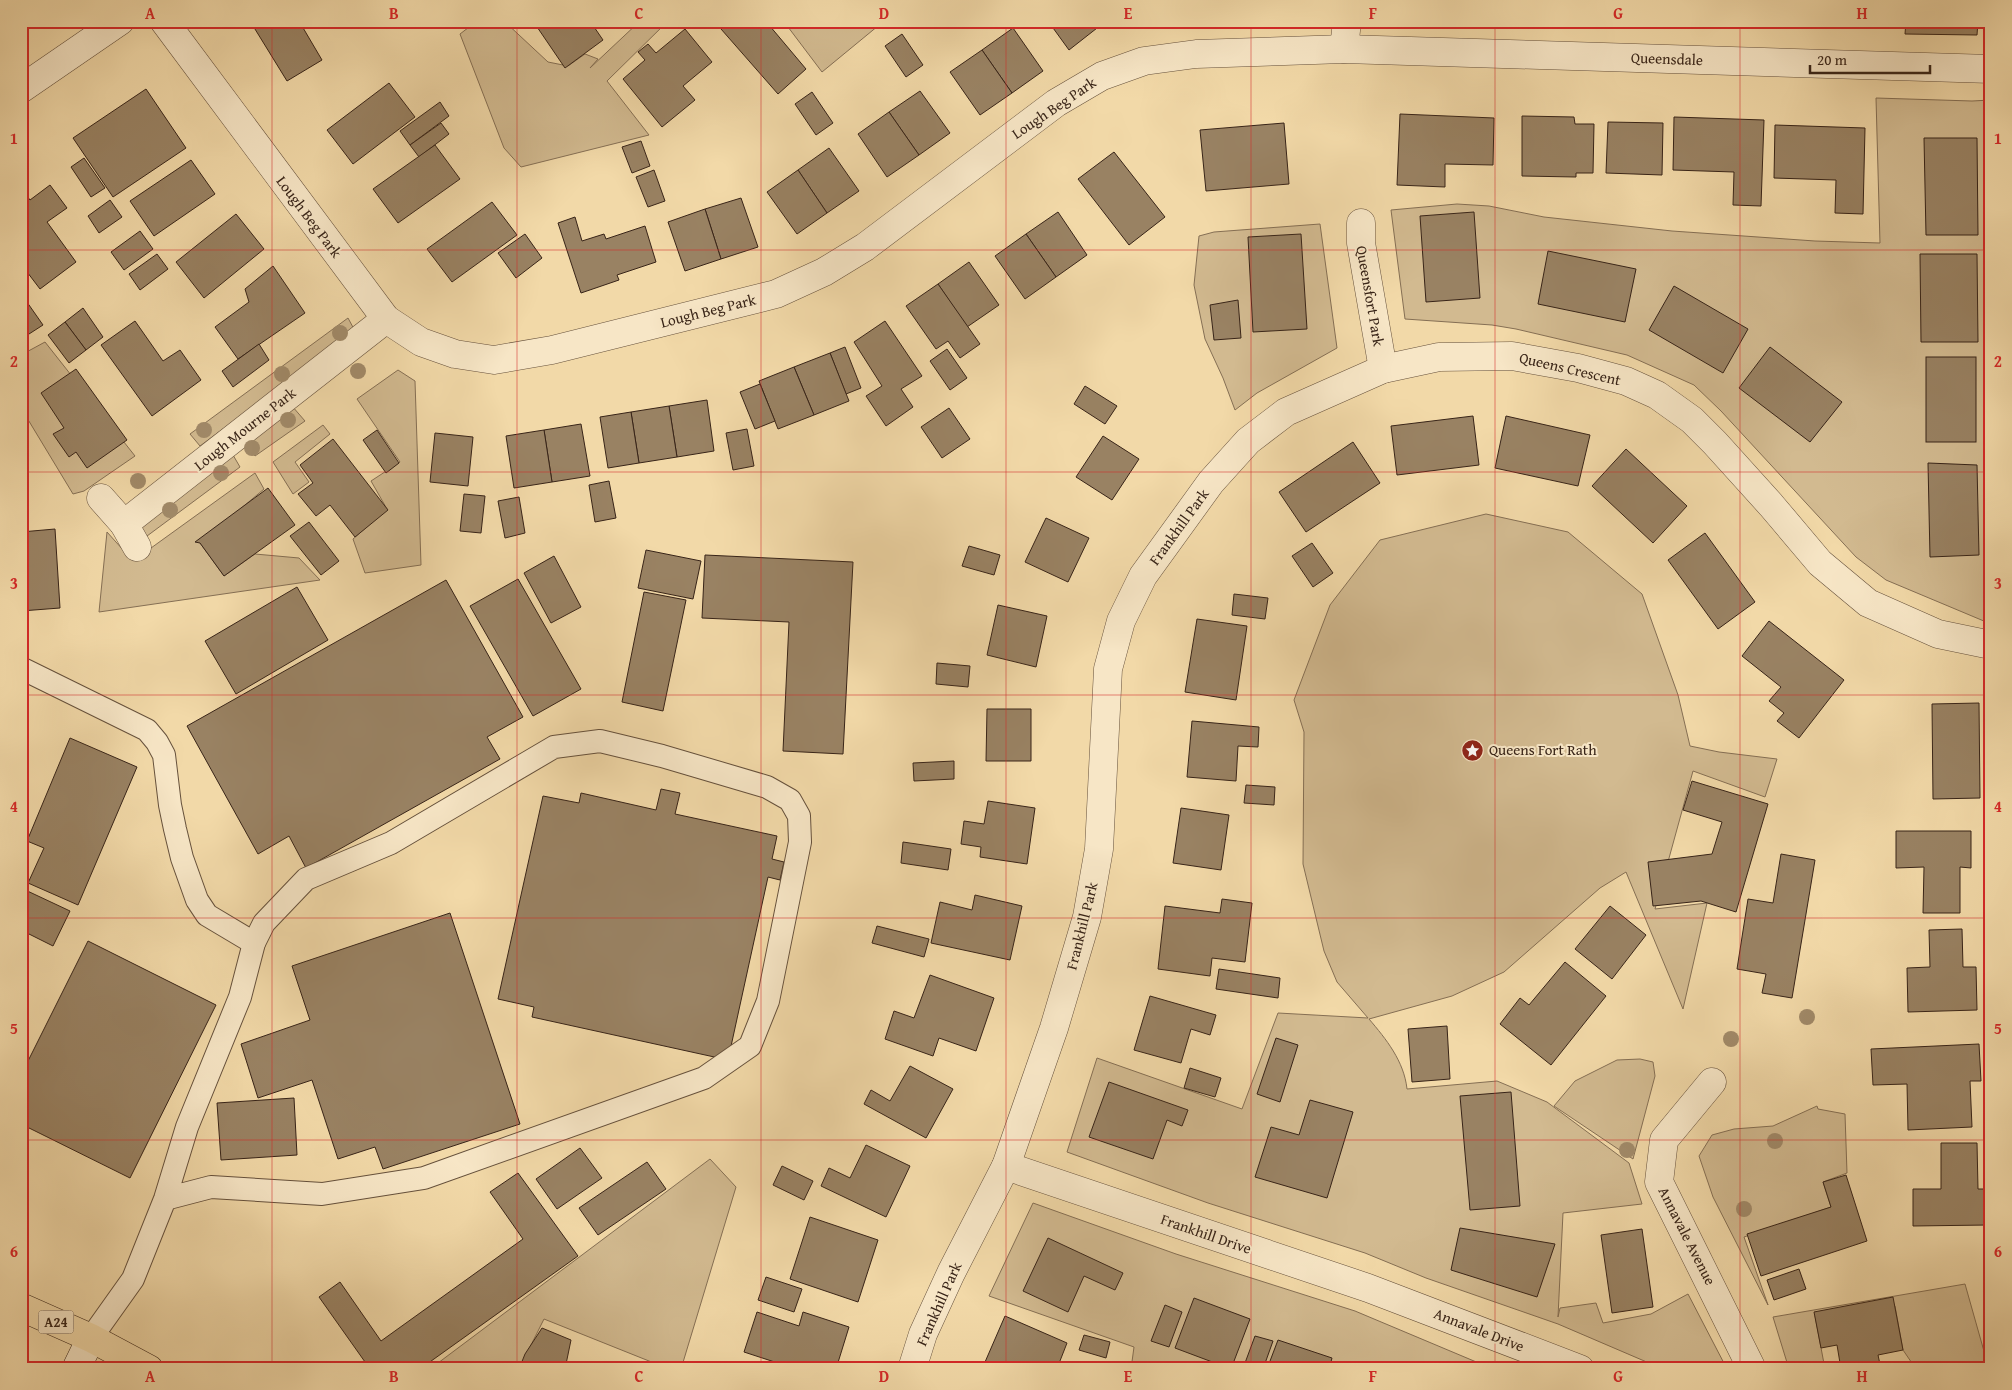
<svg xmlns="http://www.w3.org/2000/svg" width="2012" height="1390" font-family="'Gentium Book Plus',serif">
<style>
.green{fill:#d2ba90;stroke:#856f54}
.building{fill:#998263;stroke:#382418}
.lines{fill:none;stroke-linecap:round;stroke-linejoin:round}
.service-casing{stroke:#66513c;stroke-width:24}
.minor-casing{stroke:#66513c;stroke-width:29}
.secondary-casing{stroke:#382418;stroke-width:29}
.trunk-casing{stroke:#382418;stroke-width:29}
.service{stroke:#f7e6c6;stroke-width:22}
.minor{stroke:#f7e6c6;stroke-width:28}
.secondary{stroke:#f7e6c6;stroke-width:28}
.trunk{stroke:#f2d9a8;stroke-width:28}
.tree{fill:#a18a69}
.grid{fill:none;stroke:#d62828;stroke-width:1;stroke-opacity:0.55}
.labels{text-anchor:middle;stroke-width:4;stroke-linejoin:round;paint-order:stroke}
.shield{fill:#f7e6c6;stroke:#715e4c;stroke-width:1}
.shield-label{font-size:14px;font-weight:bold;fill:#382418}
.street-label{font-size:15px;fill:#382418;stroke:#f7e6c6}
.poi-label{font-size:15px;fill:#382418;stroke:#f7e6c6;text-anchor:start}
.neatline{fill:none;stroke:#d62828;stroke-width:2}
.grid-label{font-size:16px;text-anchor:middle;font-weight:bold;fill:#d62828}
</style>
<rect width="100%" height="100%" fill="#f2d9a8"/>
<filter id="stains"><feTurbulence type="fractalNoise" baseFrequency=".004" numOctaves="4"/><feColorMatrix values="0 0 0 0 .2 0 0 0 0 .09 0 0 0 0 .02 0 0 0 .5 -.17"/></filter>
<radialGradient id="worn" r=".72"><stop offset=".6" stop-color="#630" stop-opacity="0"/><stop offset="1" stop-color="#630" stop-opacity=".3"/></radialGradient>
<g class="green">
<polygon points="477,21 504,21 548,62 568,66 585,54 598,59 590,68 640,21 668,21 607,81 649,135 521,167 504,148 460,34"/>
<polygon points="786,21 884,21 822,72 785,23"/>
<polygon points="1876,98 1972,101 1991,100 1991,624 1886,580 1856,557 1721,411 1694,385 1627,355 1516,329 1492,325 1405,319 1391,210 1457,204 1489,206 1544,217 1672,231 1815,241 1880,243"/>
<polygon points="1320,224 1337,348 1257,393 1235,410 1223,378 1205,339 1194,285 1199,236 1214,232"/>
<polygon points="348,318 355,331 200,446 190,434"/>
<polygon points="45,342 135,456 84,491 73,494 21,408 21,355"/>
<polygon points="398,370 415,381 421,565 365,573 353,539 387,509 371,481 400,462 357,399"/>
<polygon points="292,406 305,421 255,456 244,442"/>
<polygon points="323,425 330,434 295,462 309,482 293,494 273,462"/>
<polygon points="233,455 240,467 143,539 137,528"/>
<polygon points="255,473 264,489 200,543 224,576 255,554 299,558 320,580 99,612 107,532 133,561"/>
<path d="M1486,514L1568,532L1642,594L1678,695L1690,746L1719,752L1777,759L1765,797L1693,771L1655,909L1707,903L1683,1009L1626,872L1600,888L1504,972L1452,996L1369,1019C1386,1039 1404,1061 1407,1089L1497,1081L1547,1102L1629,1163L1642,1204L1563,1213L1558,1317L1560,1308L1596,1303L1603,1323L1651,1314L1688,1294L1727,1369H1663L1558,1324L1426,1278L1365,1253L1208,1203L1067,1152L1097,1058L1242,1109L1278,1013L1368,1018L1337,982L1324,951L1303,864L1304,732L1294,700L1330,605L1380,540Z"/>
<polygon points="1640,1059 1653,1062 1655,1076 1633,1159 1554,1106 1575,1081 1617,1060"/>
<polygon points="1817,1106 1818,1109 1845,1114 1847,1173 1823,1182 1831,1207 1744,1237 1768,1305 1713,1197 1699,1156 1712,1135 1734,1129 1773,1126"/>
<polygon points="710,1159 736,1187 681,1369 669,1369 544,1319 519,1369 430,1369"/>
<polygon points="1033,1203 1176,1254 1355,1311 1493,1369 1131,1369 1134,1347 989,1296"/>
<polygon points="1965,1284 1989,1369 1916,1369 1903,1350 1895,1306 1815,1316 1825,1369 1789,1369 1773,1317"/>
</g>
<g class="building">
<polygon points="250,21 299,21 322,60 287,81"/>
<polygon points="533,21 590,21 603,40 565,68"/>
<polygon points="714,21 774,21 769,25 806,69 778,94"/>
<polygon points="1048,21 1106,21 1069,50"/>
<polygon points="1906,21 1978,21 1977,35 1905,34"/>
<polygon points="1013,28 1043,71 1012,93 982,50"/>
<polygon points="685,29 712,62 683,86 695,100 662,127 623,79 645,60 638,52 648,44 656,53"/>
<polygon points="902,34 923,65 906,77 885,46"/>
<polygon points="982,50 1012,93 980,115 950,72"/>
<polygon points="389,83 415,117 353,164 327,130"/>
<polygon points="146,89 186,148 113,197 73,138"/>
<polygon points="920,91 950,133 919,155 889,112"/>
<polygon points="812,92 833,123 816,135 795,104"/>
<polygon points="440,102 449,116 410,145 400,131"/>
<polygon points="889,112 919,155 887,177 858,134"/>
<polygon points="1400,114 1494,118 1493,165 1445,164 1445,187 1397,185"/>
<polygon points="1522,116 1574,117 1575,124 1594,124 1593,173 1576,173 1576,177 1522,176"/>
<polygon points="1674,117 1764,120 1761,206 1733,205 1734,172 1673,170"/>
<polygon points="1608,122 1663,123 1662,175 1606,173"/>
<polygon points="441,123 449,134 419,157 410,145"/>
<polygon points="1284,123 1289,184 1206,191 1200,130"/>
<polygon points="1775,125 1865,128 1863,214 1835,213 1836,180 1774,178"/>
<polygon points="1924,138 1977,138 1978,235 1926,235"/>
<polygon points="641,141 650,166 632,173 622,147"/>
<polygon points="435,145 460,179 398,223 373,189"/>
<polygon points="829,148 859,191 827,213 798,170"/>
<polygon points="1114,152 1165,217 1129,245 1078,179"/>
<polygon points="84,158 105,188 91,197 71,167"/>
<polygon points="191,160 215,194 154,236 130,201"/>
<polygon points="654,170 665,201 648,207 636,177"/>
<polygon points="798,170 827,213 797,234 767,192"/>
<polygon points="50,185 67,208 47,222 76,262 40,289 21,264 21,188 30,200"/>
<polygon points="741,198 758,247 721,259 705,209"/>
<polygon points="110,200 122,217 99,233 88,216"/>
<polygon points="492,202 517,235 452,282 427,249"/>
<polygon points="705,209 721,259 685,271 668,222"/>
<polygon points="1058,212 1087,255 1056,277 1026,234"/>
<polygon points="1474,212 1480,298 1426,302 1420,216"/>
<polygon points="236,214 264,249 204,298 176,262"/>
<polygon points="575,217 582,241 604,234 606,239 645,226 656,262 617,275 619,280 581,293 558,223"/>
<polygon points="140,231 153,249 124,270 111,252"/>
<polygon points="525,234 542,258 516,278 498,253"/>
<polygon points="1026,234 1056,277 1025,299 995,256"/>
<polygon points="1301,234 1307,329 1253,332 1248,237"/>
<polygon points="1548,251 1636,269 1625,322 1538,304"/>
<polygon points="157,254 168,269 140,290 129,274"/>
<polygon points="1920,254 1977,254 1978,342 1921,342"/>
<polygon points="969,262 999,305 967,327 938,284"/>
<polygon points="273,266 305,313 238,359 215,327 249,302 245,289"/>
<polygon points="938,284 980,344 960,358 948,341 936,349 906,306"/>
<polygon points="1674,286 1748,329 1723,373 1649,330"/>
<polygon points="22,295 43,325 29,334 21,323"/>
<polygon points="1238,300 1241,338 1214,340 1210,305"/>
<polygon points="83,308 103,337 86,350 65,322"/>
<polygon points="135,321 163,361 180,350 201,380 152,416 101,345"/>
<polygon points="885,321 922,376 901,389 913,407 886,426 866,396 882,386 854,342"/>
<polygon points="65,322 86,350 69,363 48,335"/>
<polygon points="259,344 269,360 233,387 222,371"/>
<polygon points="845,347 861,388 846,394 830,353"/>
<polygon points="1770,347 1842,402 1810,442 1739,388"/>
<polygon points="947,349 967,378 950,390 930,361"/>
<polygon points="830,353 849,401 814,415 794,367"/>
<rect x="1926" y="357" width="50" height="85"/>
<polygon points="794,367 814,415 778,429 759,381"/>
<polygon points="76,369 127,440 87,468 76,452 69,457 53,434 64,428 41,393"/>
<polygon points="760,384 775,421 755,429 740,392"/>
<polygon points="1085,386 1117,406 1105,424 1074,404"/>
<polygon points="707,400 714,451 677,457 669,406"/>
<polygon points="669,406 677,457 639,463 631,412"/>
<polygon points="949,408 970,439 942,458 921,427"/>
<polygon points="631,412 639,463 608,468 600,417"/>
<polygon points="1473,416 1479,465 1397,475 1391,426"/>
<polygon points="1506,416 1590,435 1578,486 1495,468"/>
<polygon points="581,424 590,476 552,482 544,430"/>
<polygon points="747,429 754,466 733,470 726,433"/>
<polygon points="377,430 399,463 386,473 363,440"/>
<polygon points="544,430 552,482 514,488 506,436"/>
<polygon points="435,433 473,437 468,486 430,482"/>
<polygon points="1103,436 1139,459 1112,500 1076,477"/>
<polygon points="333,439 388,510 355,537 330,505 316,516 298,494 313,483 300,465"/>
<polygon points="1353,442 1380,483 1306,532 1279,492"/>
<polygon points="1626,449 1687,506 1653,543 1592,486"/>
<polygon points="1928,463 1977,465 1979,555 1930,557"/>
<polygon points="21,470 23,500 21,500"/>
<polygon points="609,481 616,518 595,522 589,485"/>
<polygon points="268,488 295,525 224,576 200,543 195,542"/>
<polygon points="464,494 485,496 481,533 460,531"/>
<polygon points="519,497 525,533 505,538 498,501"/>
<polygon points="1046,518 1089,538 1068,582 1025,562"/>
<polygon points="309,522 339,561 321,575 290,536"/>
<polygon points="55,529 60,608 21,611 21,532"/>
<polygon points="1705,533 1755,602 1718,629 1668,560"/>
<polygon points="1312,543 1333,573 1313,587 1292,556"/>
<polygon points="969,546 1000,555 994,575 962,566"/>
<polygon points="646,550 701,561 693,599 638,588"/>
<polygon points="705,555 853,562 843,754 783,751 789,622 702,618"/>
<polygon points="554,556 581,607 551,623 524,573"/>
<polygon points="518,579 581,689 533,716 470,606"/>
<polygon points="446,580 523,717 487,737 500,759 306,868 289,836 258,854 187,726"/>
<polygon points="297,587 328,640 236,694 205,641"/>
<polygon points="644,592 686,600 663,711 622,702"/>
<polygon points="1234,594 1268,598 1265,619 1232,615"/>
<polygon points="998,605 1047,616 1036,667 987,655"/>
<polygon points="1197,619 1247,626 1236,700 1185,692"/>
<polygon points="1769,621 1844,680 1799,738 1777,721 1784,713 1769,701 1781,687 1742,656"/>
<polygon points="937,663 970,666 968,687 936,684"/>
<polygon points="1979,703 1980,798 1933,799 1932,704"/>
<polygon points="987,709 1031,709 1031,761 986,761"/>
<polygon points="1192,721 1259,727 1258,747 1238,746 1236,781 1187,777"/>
<polygon points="70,738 137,767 78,905 28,883 44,848 27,841"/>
<polygon points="954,761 954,779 914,781 913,763"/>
<polygon points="1692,781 1768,804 1736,912 1701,901 1653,906 1648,862 1712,854 1722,822 1683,810"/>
<polygon points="1246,785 1275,787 1274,805 1244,803"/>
<polygon points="661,789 680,793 675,814 777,836 772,859 784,862 780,880 768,877 728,1060 532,1017 534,1007 498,999 543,796 579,803 581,793 656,810"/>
<polygon points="988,801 1035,808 1027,864 980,857 981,847 961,844 964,821 984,824"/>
<polygon points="1181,808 1229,815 1221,870 1173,863"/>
<polygon points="1896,831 1971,831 1971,868 1960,867 1960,913 1923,913 1924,867 1896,868"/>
<polygon points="903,842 951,849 948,870 901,863"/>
<polygon points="1781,854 1815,860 1792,998 1762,993 1766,974 1737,969 1748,899 1773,903"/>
<polygon points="21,888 70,911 53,946 21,930"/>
<polygon points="975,895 1022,906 1010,960 931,943 940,902 972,910"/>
<polygon points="1222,899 1252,903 1245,962 1212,958 1210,976 1158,969 1165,906 1220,913"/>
<polygon points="1610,906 1646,935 1612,979 1575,949"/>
<polygon points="450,913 520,1124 383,1169 375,1147 338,1159 312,1080 258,1098 241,1044 310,1020 292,966"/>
<polygon points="877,926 929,939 924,957 872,943"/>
<polygon points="1962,929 1963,967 1976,967 1977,1010 1908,1012 1907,968 1930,967 1929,930"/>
<polygon points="88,941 216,1005 130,1178 21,1124 21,1075"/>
<polygon points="1565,962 1606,996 1551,1065 1500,1024 1520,998 1529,1005"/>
<polygon points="1219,969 1280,978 1278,998 1216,989"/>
<polygon points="930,975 994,998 976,1051 939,1038 933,1056 885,1039 894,1011 914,1018"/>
<polygon points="1150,996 1216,1015 1210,1035 1191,1029 1181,1063 1134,1050"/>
<polygon points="1447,1026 1450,1079 1412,1082 1408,1029"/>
<polygon points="1276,1038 1298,1045 1280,1102 1257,1094"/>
<polygon points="1979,1044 1981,1081 1970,1081 1972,1127 1908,1130 1907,1084 1873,1085 1871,1049"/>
<polygon points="910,1066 953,1089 926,1138 864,1104 871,1090 890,1101"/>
<polygon points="1190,1068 1221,1078 1215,1097 1184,1088"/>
<polygon points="1109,1082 1188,1110 1182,1126 1167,1120 1153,1159 1089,1137"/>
<polygon points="1511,1092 1520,1206 1470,1210 1460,1096"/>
<polygon points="294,1098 297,1155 221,1160 217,1103"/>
<polygon points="1310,1100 1353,1112 1327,1198 1255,1177 1271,1127 1299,1135"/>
<polygon points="1941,1143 1977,1143 1978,1189 1988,1189 1988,1225 1913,1226 1913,1189 1941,1189"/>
<polygon points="866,1145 910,1166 886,1217 821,1186 829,1168 850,1178"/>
<polygon points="580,1148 602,1178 557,1209 536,1179"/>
<polygon points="647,1162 666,1189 598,1235 579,1208"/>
<polygon points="782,1166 813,1181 804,1200 773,1185"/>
<polygon points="518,1173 578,1256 420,1369 370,1369 319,1297 340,1282 381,1341 523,1239 490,1192"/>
<polygon points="1846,1175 1867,1241 1761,1276 1747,1234 1831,1207 1823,1182"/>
<polygon points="810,1217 878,1240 858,1302 790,1279"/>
<polygon points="1460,1228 1555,1244 1537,1297 1451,1270"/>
<polygon points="1642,1229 1653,1307 1612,1313 1601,1235"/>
<polygon points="1048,1238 1123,1273 1115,1290 1084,1276 1068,1312 1023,1291"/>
<polygon points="1799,1269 1806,1289 1774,1300 1767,1280"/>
<polygon points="766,1277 802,1289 794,1312 758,1300"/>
<polygon points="1893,1297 1903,1350 1878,1355 1881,1369 1841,1369 1837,1345 1821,1348 1814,1312"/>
<polygon points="1194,1298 1250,1319 1231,1369 1175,1348"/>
<polygon points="1165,1305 1182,1312 1169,1347 1151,1341"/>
<polygon points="757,1312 799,1326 803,1312 849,1327 836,1369 796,1369 744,1352"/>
<polygon points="1005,1316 1067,1343 1058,1366 1064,1369 982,1369"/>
<polygon points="542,1328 571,1340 565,1369 519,1369 525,1354"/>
<polygon points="1084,1335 1110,1342 1106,1358 1079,1350"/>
<polygon points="1255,1336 1273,1341 1263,1369 1245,1363"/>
<polygon points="1278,1340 1332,1358 1329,1369 1267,1369"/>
</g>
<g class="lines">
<defs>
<g id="service">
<polyline points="21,668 147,730 157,742 164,755 170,805 175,829 182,858 197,900 207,915 254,943"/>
<polyline points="91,1338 133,1279 165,1199 187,1127 240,997 254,943 264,923 306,879 391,843 554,747 600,741 662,756 767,787 790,800 799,816 800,842 768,1001 750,1046 704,1078 424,1178 322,1194 211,1187 165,1199"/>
</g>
<g id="minor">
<polyline points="164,21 386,319 421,342 455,354 494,360 552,350 776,294 824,272 865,247 1056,103 1102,76 1144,61 1196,54 1344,49 1991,69"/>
<polyline points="1344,49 1347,21"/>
<polyline points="21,89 120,21"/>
<polyline points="1361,223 1361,243 1383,369"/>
<polyline points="101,498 124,524"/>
<polyline points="137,547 124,524 386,319"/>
<polyline points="1712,1082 1664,1140 1659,1182 1752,1369"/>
<polyline points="1006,1166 1368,1288 1580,1369"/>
<polyline points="912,1369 923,1334 951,1273 1006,1166 1054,1028 1087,917 1099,849 1108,669 1121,621 1143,576 1211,482 1248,441 1286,412 1383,369 1439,357 1512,356 1578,368 1626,381 1657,395 1692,420 1715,443 1771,505 1820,563 1868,603 1938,634 1991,645"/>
</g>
<polyline id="secondary" points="76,1369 91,1338"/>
<polyline id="trunk" points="21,1307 91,1338 149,1369"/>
</defs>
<use href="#service" class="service-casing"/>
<use href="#minor" class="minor-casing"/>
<use href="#secondary" class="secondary-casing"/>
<use href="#trunk" class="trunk-casing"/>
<use href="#service" class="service"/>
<use href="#minor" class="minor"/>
<use href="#secondary" class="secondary"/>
<use href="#trunk" class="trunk"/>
</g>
<g class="tree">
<circle cx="340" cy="333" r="8"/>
<circle cx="358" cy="371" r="8"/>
<circle cx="282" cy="374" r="8"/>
<circle cx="288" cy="420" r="8"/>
<circle cx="204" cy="430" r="8"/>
<circle cx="252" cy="448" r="8"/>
<circle cx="221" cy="473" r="8"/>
<circle cx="138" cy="481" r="8"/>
<circle cx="170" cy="510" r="8"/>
<circle cx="1807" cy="1017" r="8"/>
<circle cx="1731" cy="1039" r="8"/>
<circle cx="1775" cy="1141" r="8"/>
<circle cx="1627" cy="1150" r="8"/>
<circle cx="1744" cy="1209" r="8"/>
</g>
<path class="grid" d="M272,21V1369M517,21V1369M761,21V1369M1006,21V1369M1251,21V1369M1495,21V1369M1740,21V1369M21,250H1991M21,472H1991M21,695H1991M21,918H1991M21,1140H1991"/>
<defs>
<symbol id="sight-disc" viewBox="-11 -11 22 22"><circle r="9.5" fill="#8f2418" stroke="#f7e6c6"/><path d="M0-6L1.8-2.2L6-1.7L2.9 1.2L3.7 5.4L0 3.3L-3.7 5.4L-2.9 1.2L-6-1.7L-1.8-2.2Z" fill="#fff"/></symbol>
</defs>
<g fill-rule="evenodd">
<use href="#sight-disc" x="1460" y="738" width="25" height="25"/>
</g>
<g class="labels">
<rect class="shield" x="38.5" y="1310.5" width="35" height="23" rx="4"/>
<g class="shield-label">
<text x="56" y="1327">A24</text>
</g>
<g class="street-label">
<text transform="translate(1667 59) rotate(2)" y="5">Queensdale</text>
<text transform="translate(1054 108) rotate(-34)" y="5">Lough Beg Park</text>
<text transform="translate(309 217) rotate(53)" y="5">Lough Beg Park</text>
<text transform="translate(1370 296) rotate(80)" y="5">Queensfort Park</text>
<text transform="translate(708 311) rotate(-14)" y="5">Lough Beg Park</text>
<text transform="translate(1570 369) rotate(13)" y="5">Queens Crescent</text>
<text transform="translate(245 429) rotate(-38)" y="5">Lough Mourne Park</text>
<text transform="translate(1179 527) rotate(-54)" y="5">Frankhill Park</text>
<text transform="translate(1082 926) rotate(-76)" y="5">Frankhill Park</text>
<text transform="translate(1206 1234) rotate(19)" y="5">Frankhill Drive</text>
<text transform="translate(1687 1236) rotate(63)" y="5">Annavale Avenue</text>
<text transform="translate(939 1304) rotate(-66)" y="5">Frankhill Park</text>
<text transform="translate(1479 1330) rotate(21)" y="5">Annavale Drive</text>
</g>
<g class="poi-label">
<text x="1489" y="755">Queens Fort Rath</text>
</g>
</g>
<rect width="2012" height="1390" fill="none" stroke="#f2d9a8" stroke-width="55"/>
<path d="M1810 65v8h120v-8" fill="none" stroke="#382418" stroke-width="2.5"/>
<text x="1817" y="65" font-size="15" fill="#382418" stroke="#f7e6c6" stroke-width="4" paint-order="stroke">20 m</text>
<rect x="28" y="28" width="1956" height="1334" class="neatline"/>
<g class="grid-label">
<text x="150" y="19">A</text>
<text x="394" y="19">B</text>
<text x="639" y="19">C</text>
<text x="884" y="19">D</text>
<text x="1128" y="19">E</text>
<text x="1373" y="19">F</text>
<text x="1618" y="19">G</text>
<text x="1862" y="19">H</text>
<text x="14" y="144">1</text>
<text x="1998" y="144">1</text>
<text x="14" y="367">2</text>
<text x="1998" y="367">2</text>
<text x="14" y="589">3</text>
<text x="1998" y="589">3</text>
<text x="14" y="812">4</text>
<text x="1998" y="812">4</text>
<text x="14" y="1034">5</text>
<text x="1998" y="1034">5</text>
<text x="14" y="1257">6</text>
<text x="1998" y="1257">6</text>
<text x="150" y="1382">A</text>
<text x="394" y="1382">B</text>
<text x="639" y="1382">C</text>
<text x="884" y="1382">D</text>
<text x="1128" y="1382">E</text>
<text x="1373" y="1382">F</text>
<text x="1618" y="1382">G</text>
<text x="1862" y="1382">H</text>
</g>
<rect width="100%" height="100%" filter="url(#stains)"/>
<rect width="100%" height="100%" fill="url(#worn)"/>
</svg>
